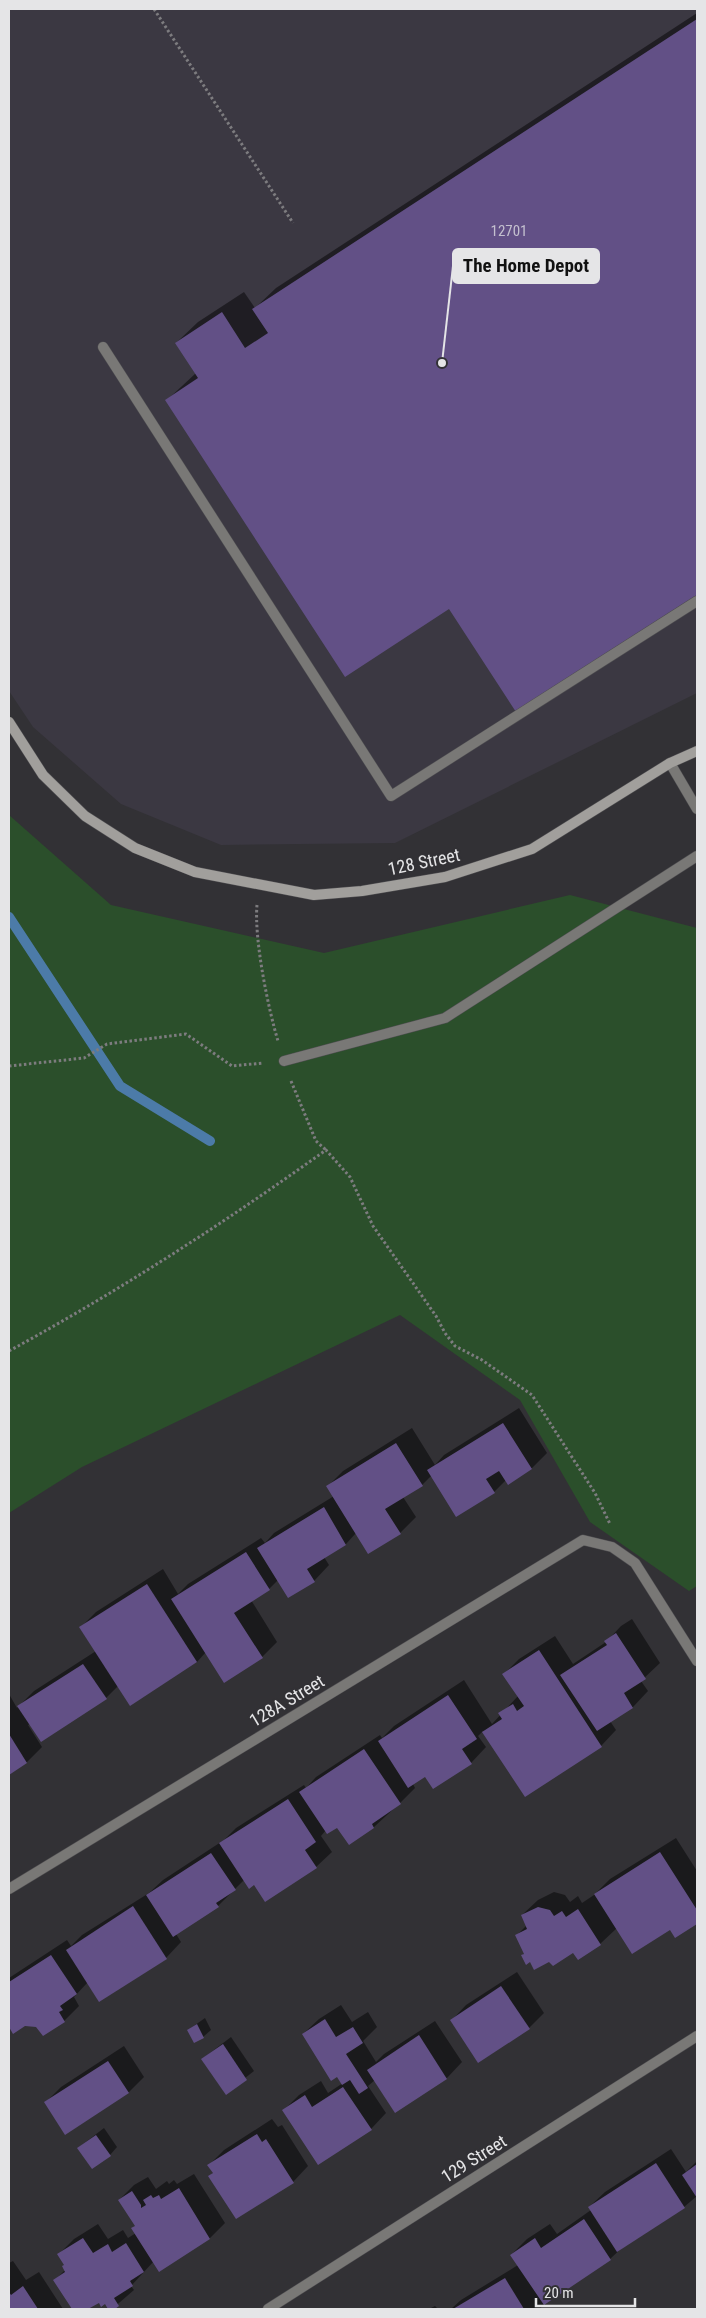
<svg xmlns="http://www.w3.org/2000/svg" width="706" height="2318" font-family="'Roboto Condensed',sans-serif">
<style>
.built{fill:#3b3842}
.green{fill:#2b4f2b}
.shadow{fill:#0007}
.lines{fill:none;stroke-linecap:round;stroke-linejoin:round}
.stream{stroke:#4c7ba8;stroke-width:10}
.building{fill:#625086}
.service-casing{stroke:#4f4e51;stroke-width:11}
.minor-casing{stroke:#4f4e51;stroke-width:11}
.secondary-casing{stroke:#4f4e51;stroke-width:11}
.path{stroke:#7d7c7f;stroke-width:3;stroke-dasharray:2.5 2.5;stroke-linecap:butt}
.service{stroke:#797876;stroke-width:10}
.minor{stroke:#797876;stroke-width:10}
.secondary{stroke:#a19f9c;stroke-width:10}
.labels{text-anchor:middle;stroke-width:4;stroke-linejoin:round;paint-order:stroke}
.number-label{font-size:15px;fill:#c4c0cf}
.street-label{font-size:18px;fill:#e5e5e7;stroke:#323135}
.leader{fill:none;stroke:#e5e5e7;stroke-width:2}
.callout-dot{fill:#e5e5e7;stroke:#323135;stroke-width:2}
.callout{fill:#e5e5e7;stroke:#e5e5e7;stroke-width:2}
.callout-label{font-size:19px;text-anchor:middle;font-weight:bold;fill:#111}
</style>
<rect width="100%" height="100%" fill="#323135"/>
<polygon class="built" points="9,9 697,9 697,693 395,843 221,845 121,804 33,727 9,691"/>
<polygon class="green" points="9,815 111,905 324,953 570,895 697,928 697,1586 689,1591 590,1522 520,1400 400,1315 82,1467 9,1513"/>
<g class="shadow">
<polygon points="697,13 697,593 517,711 449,607 167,400 196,373 176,343 198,322 244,292 255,308 276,288"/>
<polygon points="519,1408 547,1453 532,1468 506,1480 494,1492 432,1475 422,1485 403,1497 416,1517 400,1533 368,1552 356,1533 346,1544 324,1557 329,1565 314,1581 278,1580 269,1589 251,1600 277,1642 262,1657 206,1652 197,1662 119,1685 106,1698 30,1724 28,1725 42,1747 27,1762 9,1773 9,1694 17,1708 34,1691 96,1651 81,1627 96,1612 163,1569 178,1594 188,1584 261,1538 265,1543 274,1533 334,1496 328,1486 343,1471 412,1428 435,1465 444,1455"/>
<polygon points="632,1619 660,1663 641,1681 648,1691 633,1707 610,1721 616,1730 601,1746 525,1795 483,1731 478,1736 486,1747 471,1763 426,1775 413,1784 415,1788 400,1803 374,1827 349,1843 338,1826 326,1830 321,1836 332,1852 316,1867 255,1883 244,1880 218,1906 176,1934 181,1942 166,1958 88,1982 74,1997 79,2006 64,2021 37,2025 25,2025 13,2032 9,2025 9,1978 67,1940 71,1946 82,1935 149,1893 163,1880 224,1840 236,1828 304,1785 306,1788 316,1777 380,1735 382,1738 394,1726 464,1680 492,1724 518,1696 504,1674 519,1659 555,1636 573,1664 606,1642 621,1626"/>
<polygon points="676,1838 697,1871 697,1922 675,1936 670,1928 617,1928 600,1944 578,1959 574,1952 549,1961 531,1961 523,1955 525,1953 517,1935 527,1925 522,1915 538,1900 554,1892 565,1895 570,1902 578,1896 582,1903 594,1895 610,1879"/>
<polygon points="517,1972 544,2013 529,2028 451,2021 466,2005"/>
<polygon points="341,2005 352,2022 368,2012 377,2027 363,2041 376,2062 384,2054 435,2021 462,2062 447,2078 395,2111 375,2080 368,2086 386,2113 371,2129 284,2110 299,2095 321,2081 328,2093 343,2083 303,2034 319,2019"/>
<polygon points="205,2018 211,2030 203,2037 188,2030"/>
<polygon points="231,2037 254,2071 226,2093 202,2059"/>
<polygon points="124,2046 144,2077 129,2092 65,2133 46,2102 61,2087"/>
<polygon points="272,2119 278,2127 282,2125 308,2166 293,2182 210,2176 214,2172 209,2165 224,2150"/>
<polygon points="104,2128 117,2147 110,2155 78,2148"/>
<polygon points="671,2149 686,2172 697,2161 697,2196 684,2207 624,2246 610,2259 544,2304 540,2309 451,2309 461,2300 518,2265 511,2255 527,2239 550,2224 557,2234 591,2210 589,2207 605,2192"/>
<polygon points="194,2174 225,2223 210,2238 159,2270 154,2261 131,2286 134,2290 112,2309 109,2309 105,2302 99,2301 86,2309 73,2309 55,2280 65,2270 65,2264 59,2254 74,2239 98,2224 108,2239 123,2230 128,2238 136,2233 136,2226 119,2200 134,2185 148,2177 156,2189 167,2181 169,2184 174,2180 177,2184"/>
<polygon points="13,2261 26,2280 39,2272 63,2309 9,2309 9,2263"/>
<polygon points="435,2306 438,2309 429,2309"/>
</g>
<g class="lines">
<polyline class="stream" points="9,917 120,1086 210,1141"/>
</g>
<g class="building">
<polygon points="697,19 697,595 516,712 449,609 345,677 165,400 198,378 175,343 222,312 245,348 268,333 252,309"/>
<polygon points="503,1423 532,1469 508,1485 499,1471 486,1479 495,1493 456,1517 427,1470"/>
<polygon points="396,1443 423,1486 385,1509 401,1534 368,1554 326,1486"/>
<polygon points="324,1507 346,1545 307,1569 315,1582 288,1598 257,1548"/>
<polygon points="246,1552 270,1590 234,1613 263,1658 224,1683 171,1599"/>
<polygon points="147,1584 197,1662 130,1706 79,1627"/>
<polygon points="616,1633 646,1679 624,1693 633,1708 597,1731 560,1675 607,1645 604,1641"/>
<polygon points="539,1650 602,1747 525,1797 482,1732 502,1719 498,1713 513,1704 517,1711 524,1706 502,1674"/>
<polygon points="83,1664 107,1699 41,1742 17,1706"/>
<polygon points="448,1695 477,1739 462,1749 472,1764 433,1789 425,1777 408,1788 378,1741"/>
<polygon points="9,1734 27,1763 9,1775"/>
<polygon points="364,1749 401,1804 372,1824 374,1828 349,1845 337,1828 327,1834 299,1792"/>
<polygon points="288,1799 316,1842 305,1850 317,1868 265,1902 254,1885 249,1889 219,1843"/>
<polygon points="660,1852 697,1910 697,1924 675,1938 670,1930 632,1954 594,1894"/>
<polygon points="211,1853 236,1890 216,1903 219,1907 173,1937 146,1895"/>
<polygon points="133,1906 167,1959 99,2002 66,1950"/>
<polygon points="538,1907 550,1910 554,1916 562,1911 566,1917 578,1909 601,1945 578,1960 573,1953 553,1966 549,1962 534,1970 530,1962 526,1965 521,1955 524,1954 515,1935 527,1929 521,1915"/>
<polygon points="51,1955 77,1994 60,2006 63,2010 59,2012 65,2022 43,2036 36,2027 25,2026 13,2034 9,2027 9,1982"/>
<polygon points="501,1986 530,2029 478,2063 450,2020"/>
<polygon points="325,2019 336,2037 353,2027 363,2043 346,2054 368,2088 359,2094 350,2080 342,2085 337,2077 331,2081 302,2034"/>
<polygon points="197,2024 204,2038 194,2043 187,2030"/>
<polygon points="419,2035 447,2079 395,2113 367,2070"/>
<polygon points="223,2044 247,2080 226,2095 201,2059"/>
<polygon points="108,2061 129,2093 65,2135 44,2102"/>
<polygon points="343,2087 372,2130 318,2165 282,2110 305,2095 312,2107"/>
<polygon points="257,2134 262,2142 266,2139 294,2183 236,2219 208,2176 213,2173 207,2165"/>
<polygon points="96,2135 111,2156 92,2169 77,2148"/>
<polygon points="656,2163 685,2208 617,2252 588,2207"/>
<polygon points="697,2164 697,2198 682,2175"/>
<polygon points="179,2188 210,2239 159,2272 131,2228 135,2226 118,2200 132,2191 141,2205 141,2208 146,2205 143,2200 151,2195 153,2198 159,2195 161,2199"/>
<polygon points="584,2219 611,2260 544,2305 510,2255 535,2238 541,2248"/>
<polygon points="83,2238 93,2253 108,2244 112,2252 126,2243 144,2272 130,2281 133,2286 114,2298 119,2306 115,2309 108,2309 105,2304 101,2307 99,2303 88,2309 72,2309 53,2280 65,2272 62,2266 64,2265 57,2254"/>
<polygon points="505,2278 524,2309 453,2309"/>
<polygon points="23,2286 38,2309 9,2309 9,2292 11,2295"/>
</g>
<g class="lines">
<defs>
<g id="service">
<polyline points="103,347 391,796 697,601"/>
<polyline points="670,763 697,809"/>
<polyline points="284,1061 445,1018 697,856"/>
</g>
<g id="minor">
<polyline points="9,1889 583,1540 612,1547 635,1563 697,1661"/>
<polyline points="268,2309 697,2036"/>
</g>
<polyline id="secondary" points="9,722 43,775 85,816 135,848 195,872 314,895 362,891 445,877 532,849 670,763 697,751"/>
</defs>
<use href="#service" class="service-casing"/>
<use href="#minor" class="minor-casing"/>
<use href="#secondary" class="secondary-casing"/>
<g class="path">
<polyline points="154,9 293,223"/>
<path d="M257,905C254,939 268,1008 278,1041"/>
<polyline points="9,1066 84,1058 107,1044 186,1034 232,1066 263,1063"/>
<polyline points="291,1081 316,1141 326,1150"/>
<path d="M9,1351C119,1291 224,1223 326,1150L350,1177L373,1226L436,1316L445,1333L455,1346L482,1360L532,1395L595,1493L610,1524"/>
</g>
<use href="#service" class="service"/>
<use href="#minor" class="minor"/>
<use href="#secondary" class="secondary"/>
</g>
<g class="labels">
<g class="number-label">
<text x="509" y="236">12701</text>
</g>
<g class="street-label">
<text transform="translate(424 862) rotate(-12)" y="6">128 Street</text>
<text transform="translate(287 1701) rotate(-31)" y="6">128A Street</text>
<text transform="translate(474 2159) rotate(-32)" y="6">129 Street</text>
</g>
</g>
<path class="leader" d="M442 363L453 266"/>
<circle class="callout-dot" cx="442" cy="363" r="5"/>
<rect class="callout" x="453" y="249" width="146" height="34" rx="5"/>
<g class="callout-label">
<text x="526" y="272">The Home Depot</text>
</g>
<rect width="706" height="2318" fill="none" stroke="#e5e5e7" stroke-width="20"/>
<path d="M536 2298v8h99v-8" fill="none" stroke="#e5e5e7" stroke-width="2.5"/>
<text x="544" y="2298" font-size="15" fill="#e5e5e7" stroke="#323135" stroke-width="4" paint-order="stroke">20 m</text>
</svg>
